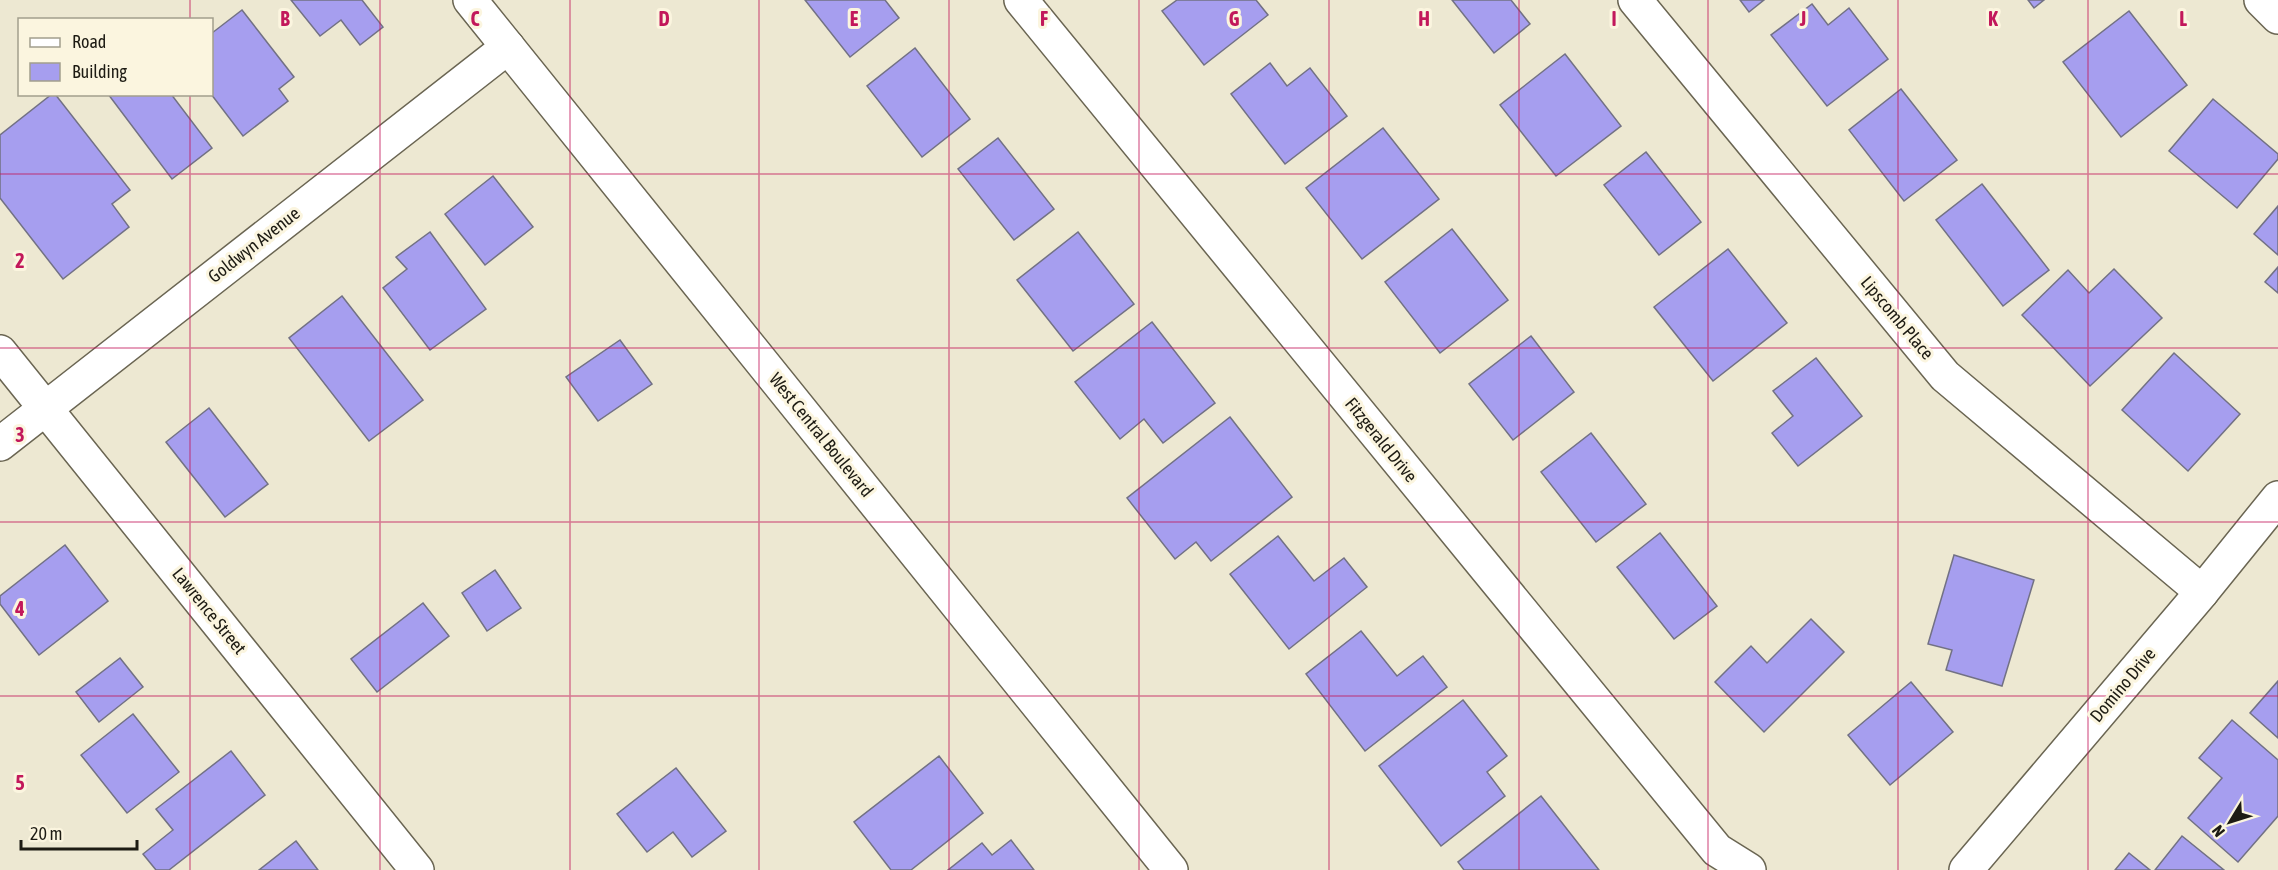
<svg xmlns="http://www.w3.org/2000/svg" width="2278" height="870" font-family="'Asap Condensed',sans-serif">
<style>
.building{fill:#a69eef;stroke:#727184;stroke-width:1.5}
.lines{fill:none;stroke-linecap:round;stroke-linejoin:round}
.minor-casing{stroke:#6a6552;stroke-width:36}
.tertiary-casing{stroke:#6a6552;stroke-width:36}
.minor{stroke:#fff;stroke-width:33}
.tertiary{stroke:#fff;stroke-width:33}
.grid{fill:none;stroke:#c2185b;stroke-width:1.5;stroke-opacity:0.55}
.labels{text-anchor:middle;stroke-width:6;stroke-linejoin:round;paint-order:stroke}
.street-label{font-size:18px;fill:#1d1b13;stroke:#fbf5df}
.grid-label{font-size:20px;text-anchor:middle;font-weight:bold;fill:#c2185b;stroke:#fbf5df;stroke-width:6;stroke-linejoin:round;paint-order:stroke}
</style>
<rect width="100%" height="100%" fill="#ede8d2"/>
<g class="building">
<polygon points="291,0 362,0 383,27 360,45 341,20 320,36"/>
<polygon points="805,0 885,0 899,18 850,57"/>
<polygon points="1177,0 1256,0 1268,15 1204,65 1162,11"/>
<polygon points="1452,0 1511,0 1530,24 1494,53"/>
<polygon points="1740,0 1764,0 1749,12"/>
<polygon points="2028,0 2044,0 2034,8"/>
<polygon points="1812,4 1828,25 1849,8 1888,59 1827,106 1771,35"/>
<polygon points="242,10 294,77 279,89 288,101 243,136 211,94 212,33"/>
<polygon points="2129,11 2187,85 2121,137 2063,62"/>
<polygon points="915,48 970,119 922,157 867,86"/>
<polygon points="1565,54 1621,126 1556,176 1500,105"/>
<polygon points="1270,63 1287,86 1310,68 1347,116 1285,164 1231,94"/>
<polygon points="1901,89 1957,160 1904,201 1849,130"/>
<polygon points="52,94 55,94 130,190 112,204 129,227 63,279 0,198 0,135"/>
<polygon points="108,94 171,94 212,148 172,179"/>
<polygon points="2213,99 2278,154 2278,159 2237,208 2169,151"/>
<polygon points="1383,128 1439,199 1362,259 1306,188"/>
<polygon points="998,138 1054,209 1014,240 958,169"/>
<polygon points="1646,152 1701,222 1659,255 1604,185"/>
<polygon points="493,176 533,227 485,265 445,214"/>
<polygon points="1982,184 2049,270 2003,306 1936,220"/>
<polygon points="2278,206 2278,255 2254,234"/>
<polygon points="1452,229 1508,300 1440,353 1385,282"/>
<polygon points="430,232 486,309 430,350 383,288 407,269 396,257"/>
<polygon points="1078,232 1134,304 1073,351 1017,280"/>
<polygon points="1728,249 1787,323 1713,381 1654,307"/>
<polygon points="2278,267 2278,293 2265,282"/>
<polygon points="2114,269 2162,318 2090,386 2022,315 2068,270 2089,293"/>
<polygon points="342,296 423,400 369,441 289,338"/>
<polygon points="1152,322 1215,403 1163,443 1144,419 1120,439 1075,382"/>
<polygon points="1531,336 1574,392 1513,440 1469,384"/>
<polygon points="620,340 652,384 598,421 566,377"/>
<polygon points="2174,353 2240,414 2188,471 2122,410"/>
<polygon points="1816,358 1862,416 1798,466 1772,433 1793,416 1773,391"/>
<polygon points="209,408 268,484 225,517 166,442"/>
<polygon points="1230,417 1292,497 1211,561 1196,542 1175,559 1127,498"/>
<polygon points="1591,433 1646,504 1596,542 1541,472"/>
<polygon points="1660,533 1717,606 1674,639 1617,567"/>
<polygon points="1278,536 1314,581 1344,558 1367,587 1289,649 1230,574"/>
<polygon points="65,545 108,601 39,655 0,604 0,596"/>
<polygon points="1954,555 2034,580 2002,686 1946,670 1952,650 1928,644"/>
<polygon points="495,570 521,608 487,631 462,593"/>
<polygon points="423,603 449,636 377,692 351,659"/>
<polygon points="1811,619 1844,652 1764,732 1715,682 1751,646 1767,663"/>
<polygon points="1361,631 1397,676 1423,656 1447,687 1365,751 1306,674"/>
<polygon points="120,658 143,687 99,722 76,692"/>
<polygon points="2278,681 2278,738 2250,713"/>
<polygon points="1911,682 1953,732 1890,785 1848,735"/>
<polygon points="1463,700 1507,756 1487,772 1505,796 1441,846 1379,766"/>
<polygon points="133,714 179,772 127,813 81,755"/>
<polygon points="2232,720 2278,760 2278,816 2238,862 2188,818 2222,778 2199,758"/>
<polygon points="231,751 265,795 169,870 156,870 143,854 173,830 156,809"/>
<polygon points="939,756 983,813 911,870 891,870 854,822"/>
<polygon points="676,768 726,831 692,857 673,832 647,852 617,814"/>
<polygon points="1541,796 1599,870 1464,870 1458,862"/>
<polygon points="2182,836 2224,870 2155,870"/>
<polygon points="1011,840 1034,870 948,870 982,843 992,855"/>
<polygon points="296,841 318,870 259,870"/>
<polygon points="2129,853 2150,870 2115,870"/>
</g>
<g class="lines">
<defs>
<g id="minor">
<polyline points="1021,0 1717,850 1749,870"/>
<polyline points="1635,0 1945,376 2202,592"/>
<polyline points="2261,0 2278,17"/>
<polyline points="0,352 417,870"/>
<polyline points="0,444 508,47"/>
<polyline points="1966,870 2202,592 2278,498"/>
</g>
<polyline id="tertiary" points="470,0 1171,870"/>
</defs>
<use href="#minor" class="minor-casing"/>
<use href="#tertiary" class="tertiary-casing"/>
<use href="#minor" class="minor"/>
<use href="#tertiary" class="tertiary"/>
</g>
<path class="grid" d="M190,0V20M380,0V870M570,0V870M759,0V870M949,0V870M1139,0V870M1329,0V870M1519,0V870M1708,0V870M1898,0V870M2088,0V870M190,94V870M0,174H2278M0,348H2278M0,522H2278M0,696H2278"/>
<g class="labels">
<g class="street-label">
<text transform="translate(254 245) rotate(-38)" y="6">Goldwyn Avenue</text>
<text transform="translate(1897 318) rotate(50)" y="6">Lipscomb Place</text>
<text transform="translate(821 435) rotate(51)" y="6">West Central Boulevard</text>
<text transform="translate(1381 440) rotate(51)" y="6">Fitzgerald Drive</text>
<text transform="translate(209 611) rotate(51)" y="6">Lawrence Street</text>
<text transform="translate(2123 685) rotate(-50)" y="6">Domino Drive</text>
</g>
</g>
<g class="grid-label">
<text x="285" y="26">B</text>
<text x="475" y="26">C</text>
<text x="664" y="26">D</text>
<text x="854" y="26">E</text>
<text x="1044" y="26">F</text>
<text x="1234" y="26">G</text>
<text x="1424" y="26">H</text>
<text x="1614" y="26">I</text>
<text x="1803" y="26">J</text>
<text x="1993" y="26">K</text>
<text x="2183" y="26">L</text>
<text x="20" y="268">2</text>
<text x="20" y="442">3</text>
<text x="20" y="616">4</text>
<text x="20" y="790">5</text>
</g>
<rect x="18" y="18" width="195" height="78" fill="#fbf5df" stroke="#a29e8d" stroke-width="1.5"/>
<rect x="30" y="38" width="30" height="9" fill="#ffffff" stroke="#a29e8d" stroke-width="1.5"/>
<text x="72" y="48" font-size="18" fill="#1d1b13">Road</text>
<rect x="30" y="63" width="30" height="18" fill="#a69eef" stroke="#a29e8d" stroke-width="1.5"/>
<text x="72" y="78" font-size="18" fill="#1d1b13">Building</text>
<g transform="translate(2230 822) rotate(232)" stroke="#fbf5df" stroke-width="4.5" paint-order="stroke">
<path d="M0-4.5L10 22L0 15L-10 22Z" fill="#1d1b13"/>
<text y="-9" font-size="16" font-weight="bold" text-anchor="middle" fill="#1d1b13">N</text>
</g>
<path d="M21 840v9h116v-9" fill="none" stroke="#1d1b13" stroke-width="3"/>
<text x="30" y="840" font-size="18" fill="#1d1b13" stroke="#fbf5df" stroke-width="4.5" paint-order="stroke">20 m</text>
</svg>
